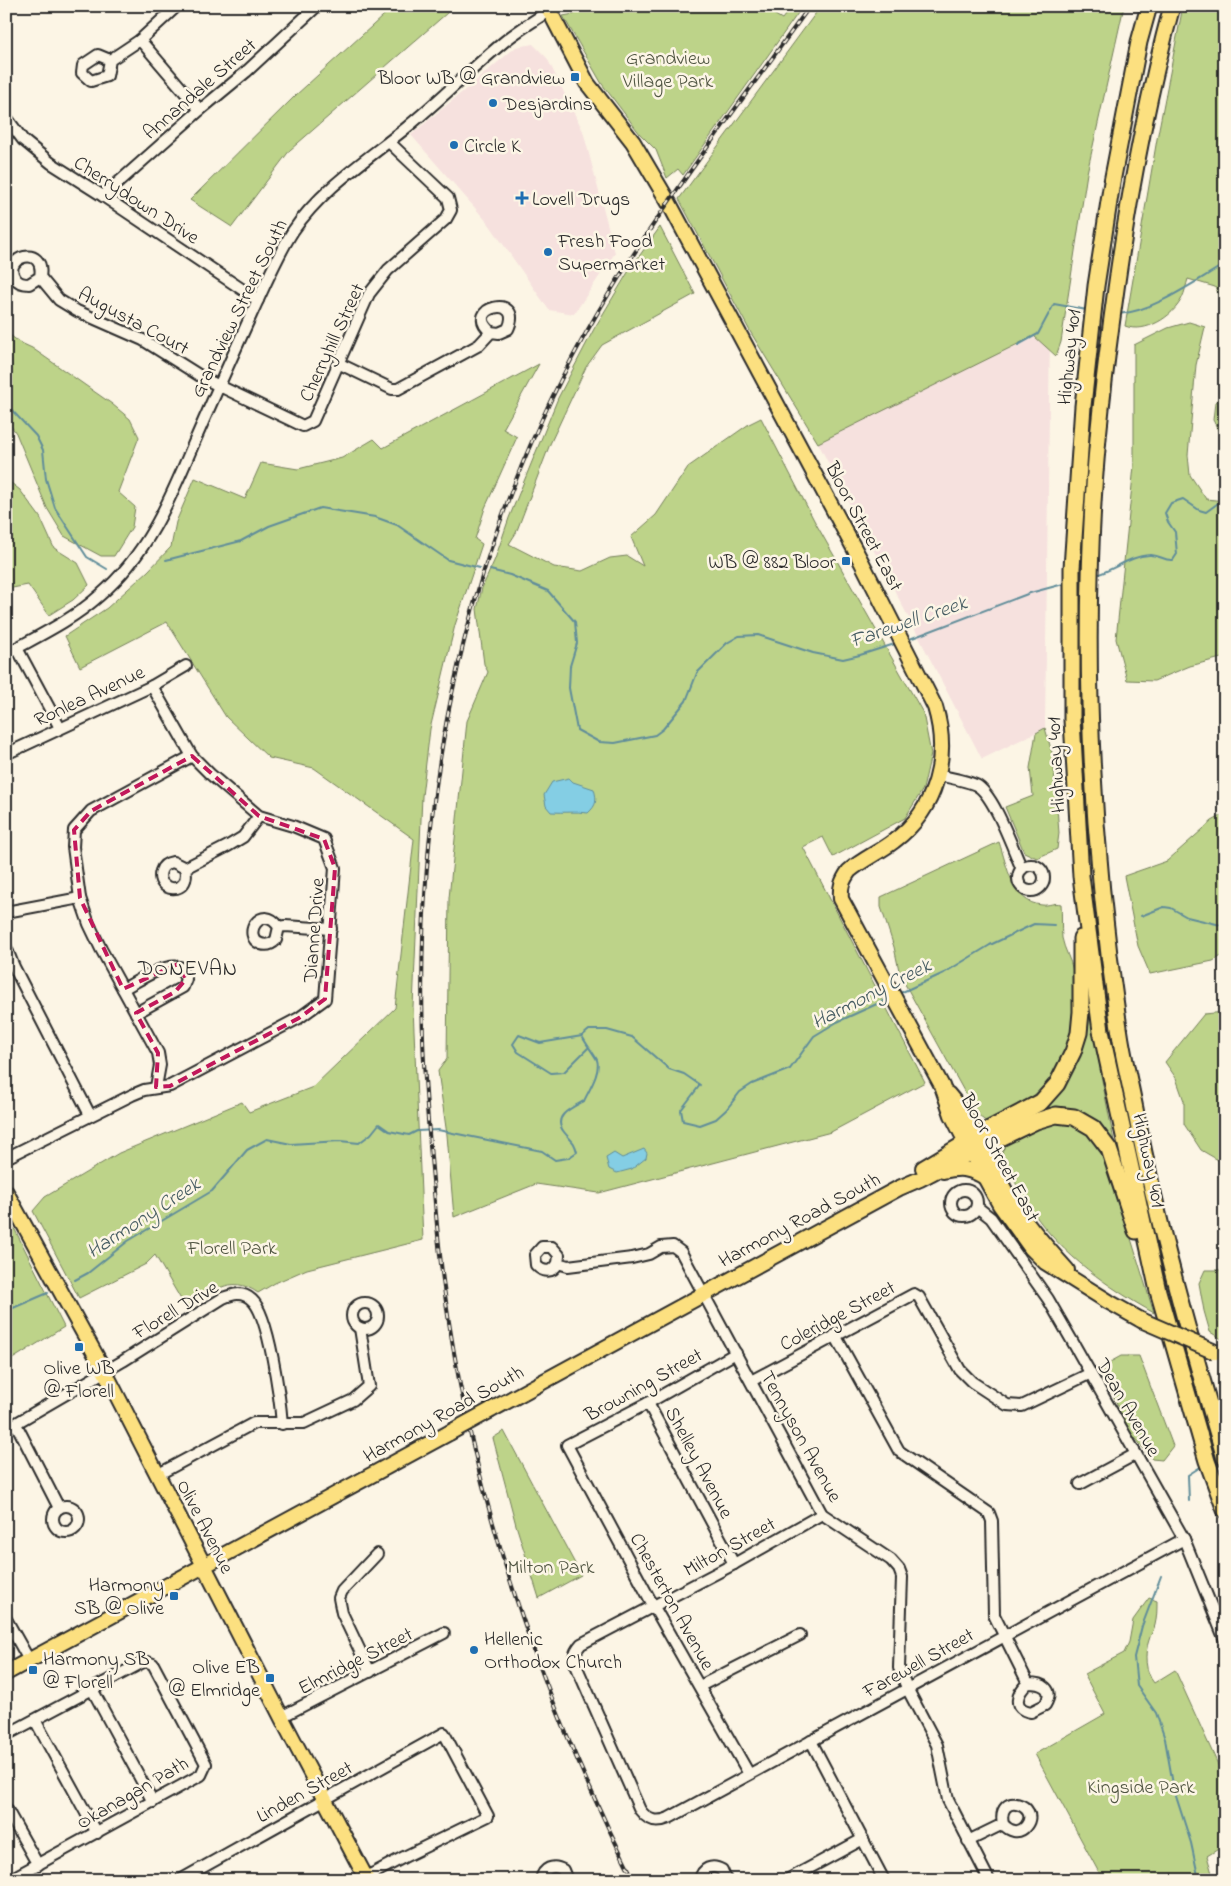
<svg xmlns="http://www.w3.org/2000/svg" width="1231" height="1886" font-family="'Indie Flower',sans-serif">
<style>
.built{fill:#f6e1de}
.green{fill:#bdd389;stroke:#747f5a}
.water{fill:#84cee4;stroke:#608d9a}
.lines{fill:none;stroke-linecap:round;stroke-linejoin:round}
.stream{stroke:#608d9a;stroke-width:2}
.minor-casing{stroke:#2b2b2b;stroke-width:14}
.major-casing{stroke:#2b2b2b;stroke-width:18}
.highway-casing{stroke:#2b2b2b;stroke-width:19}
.minor{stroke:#fcf5e5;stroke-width:10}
.major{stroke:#fce080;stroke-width:14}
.highway{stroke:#fce080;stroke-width:15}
.rail-casing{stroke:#2b2b2b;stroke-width:4}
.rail{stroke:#fcf5e5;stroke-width:2;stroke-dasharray:5.5;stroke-linecap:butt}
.major-bridge-casing{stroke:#2b2b2b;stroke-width:18;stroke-linecap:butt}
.major-bridge{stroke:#fce080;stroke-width:14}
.marked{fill:none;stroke:#c2185b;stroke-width:4;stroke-dasharray:10 6;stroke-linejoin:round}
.poi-dot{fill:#1f6fb2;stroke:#fcf5e5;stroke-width:2}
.labels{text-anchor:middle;stroke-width:5;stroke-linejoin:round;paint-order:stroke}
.park-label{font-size:20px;fill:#505542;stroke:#fcf5e5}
.poi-label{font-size:20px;fill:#2b2b2b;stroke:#fcf5e5;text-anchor:start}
.street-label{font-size:20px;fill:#2b2b2b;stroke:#fcf5e5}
.water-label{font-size:21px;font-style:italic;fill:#465c62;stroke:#fcf5e5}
.neighbourhood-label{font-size:21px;letter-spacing:1px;fill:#2b2b2b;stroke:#fcf5e5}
</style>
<rect width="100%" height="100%" fill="#fcf5e5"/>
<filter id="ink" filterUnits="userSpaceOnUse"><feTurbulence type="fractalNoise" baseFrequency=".02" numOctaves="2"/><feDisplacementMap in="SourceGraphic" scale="10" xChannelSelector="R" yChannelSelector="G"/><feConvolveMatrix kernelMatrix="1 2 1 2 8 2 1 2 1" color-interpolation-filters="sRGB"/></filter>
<g filter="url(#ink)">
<g class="built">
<polygon points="533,44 547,58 583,131 615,253 574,314 549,310 489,224 411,135 516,47"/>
<polygon points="1050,331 1045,728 982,759 818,443 984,360"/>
</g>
<g class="green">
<polygon points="394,6 455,6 290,150 232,227 190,200 296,95"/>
<polygon points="587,6 760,6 782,19 792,6 803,6 683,175 678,169 667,178 656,150 640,134 602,84 563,16 574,14"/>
<polygon points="821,6 1124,6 1087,173 1061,342 1056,356 1034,336 818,443 751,333 679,199"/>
<path d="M1183,6H1225V305L1215,287L1188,279C1186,285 1185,292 1182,298C1173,317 1145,334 1125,326L1157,139Z"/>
<polygon points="660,227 695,294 602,345 586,367 550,444 516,533 509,544 554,567 582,571 610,558 627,556 643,566 631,537 656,515 688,467 749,424 761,418 815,522 923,713 931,754 923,789 905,818 833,857 823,837 803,847 925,1082 831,1132 599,1193 536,1184 454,1217 447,1135 438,1071 447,1059 449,898 467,721 488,672 484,664 477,609 482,588 495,559 509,518 558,398 594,329 630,269"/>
<polygon points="1189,322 1205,327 1196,365 1188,455 1190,475 1206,499 1225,501 1225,657 1190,666 1154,681 1127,680 1116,639 1134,466 1134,345 1168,328"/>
<polygon points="6,332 19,342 32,348 112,404 130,419 139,437 118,492 135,507 132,527 114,556 101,556 64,536 47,508 16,433 6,419"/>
<path d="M539,364L503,429L517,437L485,508L475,539L482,544L455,625L430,729L422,796L413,1007L423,1240L307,1269L275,1283L258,1293C230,1273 211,1293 186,1308L155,1255L146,1264L79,1298L33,1211L45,1197L119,1153L242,1102L249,1112L313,1087L395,1008L414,839L314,768L269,758L226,717L167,622L80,667L65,636L107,608L148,571L171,547L176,522L195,478L245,499L261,463L298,469L342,458L374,439L383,448Z"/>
<polygon points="1225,395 1225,443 1213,420 1215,402"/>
<polygon points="6,479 20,490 40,517 54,548 78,563 89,585 73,600 49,615 28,585 7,589 6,587"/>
<polygon points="1045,728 1053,756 1059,833 1057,849 1037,858 1024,852 1005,807 1033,796 1030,768 1036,733"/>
<polygon points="1225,814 1225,954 1213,961 1150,974 1138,946 1124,876 1167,861 1212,821"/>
<path d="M999,842C1007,865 1012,903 1042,905C1049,906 1054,902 1061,904C1062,915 1061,927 1062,938C1064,949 1071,960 1073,971C1083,1041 1055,1098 987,1122L980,1117L970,1102L900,975L894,947L881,907V897Z"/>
<path d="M1089,992L1101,1075L1114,1141L1111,1142C1091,1112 1082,1111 1047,1111L1044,1105L1053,1094L1086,994Z"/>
<polygon points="1225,1012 1225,1164 1201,1150 1184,1124 1184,1101 1176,1078 1165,1062 1204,1014"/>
<path d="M1059,1121C1087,1126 1094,1137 1107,1161L1154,1313C1109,1288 1062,1255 1033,1212C1022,1196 1013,1178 1004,1161L1002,1153L1005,1146L1044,1126Z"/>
<polygon points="6,1218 9,1218 64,1327 6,1363"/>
<polygon points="1205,1270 1225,1270 1225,1341 1210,1332 1204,1311 1199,1283"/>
<polygon points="1121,1356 1139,1356 1173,1446 1162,1460 1152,1459 1128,1429 1101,1367"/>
<polygon points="504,1431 581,1575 539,1598 516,1525 493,1438"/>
<path d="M1149,1598L1157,1601C1157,1609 1157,1617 1155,1625C1154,1630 1150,1635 1149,1640C1144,1654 1145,1672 1154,1683L1175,1670L1225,1780V1845L1207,1856L1214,1880H1103L1035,1754L1105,1714L1084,1674L1124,1653L1129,1642L1133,1620Z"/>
</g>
<g class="water">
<path d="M569,778L573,782L594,789C597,800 597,805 588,813C575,811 564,813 551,812L546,806L544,795L552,782Z"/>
<polygon points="644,1149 647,1153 646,1158 632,1169 617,1173 609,1169 606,1158 614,1153 622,1158"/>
</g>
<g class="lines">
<g class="stream">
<path d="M1119,314C1156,310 1192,283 1225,264"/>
<polyline points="1018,345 1038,334 1054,304 1087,310"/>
<polyline points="6,404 36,436 43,450 46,479 55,508 87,557 107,569"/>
<polyline points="166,560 241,541 269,526 320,508 375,517 397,525 448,560 480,568"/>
<polyline points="490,570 510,575 548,591 575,622 577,643 570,666 569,688 577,730 599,742 615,743 655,735 663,729 686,701 697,673 727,643 739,636 758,635 813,653 843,659 860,655 898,643"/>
<path d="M1096,575C1114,570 1130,556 1149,555C1158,554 1164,561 1173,560L1177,554L1175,532L1168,522L1165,513L1171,503L1183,499L1199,510L1206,512L1225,498"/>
<polyline points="907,640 1030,593 1067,583"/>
<polyline points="1141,916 1164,907 1171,908 1187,917 1225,926"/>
<polyline points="898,994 944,973 990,945 1034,924 1054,925"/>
<polyline points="582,1036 589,1030 607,1030 632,1037 669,1069 684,1074 700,1085 681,1110 683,1121 700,1125 716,1119 726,1110 740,1092 752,1084 790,1069 814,1036 837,1022 890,998"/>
<polyline points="582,1036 540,1043 519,1035 513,1044 518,1052 551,1073 564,1072 588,1048"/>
<path d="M75,1280L88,1273L128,1241L212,1191L247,1150L267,1139L291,1144L340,1141L359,1143L371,1134L379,1124L389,1131L409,1135L417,1131L438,1130L542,1151L555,1160L568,1158L577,1152C574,1140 571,1141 564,1132C551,1116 573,1107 584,1101C589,1090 601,1072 597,1060C594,1054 586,1044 582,1036"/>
<polyline points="6,1311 48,1293"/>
<polyline points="1189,1501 1188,1475 1202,1466"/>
<polyline points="1161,1576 1142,1626 1134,1657 1137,1686 1156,1713 1165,1739 1174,1790 1191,1843 1199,1880"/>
</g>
<defs>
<g id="minor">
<polyline points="177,6 140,40 200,110"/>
<polyline points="110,60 98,55 83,65 82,73 91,81 107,76 110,60 140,40"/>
<polyline points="6,117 23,140 51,163 103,196 258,300"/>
<polyline points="103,196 200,110 246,72 317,6"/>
<path d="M40,277C46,243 1,257 15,278C18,283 23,284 29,284L40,277L59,300L77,311L143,340L205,379L303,426L313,421L369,294L388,270L446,219L451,210L448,198L389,142"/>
<path d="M340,364L392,389H398L479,345L491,332L499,333L508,329C525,293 461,307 491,332"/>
<polyline points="17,648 60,728"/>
<path d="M6,654C38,636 71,621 99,596C147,555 169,502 193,445C212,401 232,357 252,313C265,285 277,256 293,231C321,189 368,159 406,128C440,100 471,69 505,41C521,28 539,18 556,6"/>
<polyline points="6,754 152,686 186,666"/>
<path d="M938,775C950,778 965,780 976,785C994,794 1013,850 1022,869"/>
<circle cx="1031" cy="878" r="13"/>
<path d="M185,868C192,897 154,892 161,871C163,865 167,863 173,862L185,868L228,846L243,837L259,816"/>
<polyline points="6,912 80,898"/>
<path d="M279,927C262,902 240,936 261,944C267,946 272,944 276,940L279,927L285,926L331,929"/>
<polyline points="6,947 14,967 90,1115"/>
<path d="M123,989C138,981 164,963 180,967L186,979L183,987L136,1013"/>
<polyline points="156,1087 160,1065 158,1053 101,949 89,924 80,898 73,847 74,830 91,811 192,756"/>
<polyline points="6,1158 132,1095 144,1090 170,1086 299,1018 325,999 335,868 324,839 293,826 259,816 210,774 192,756 152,686"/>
<circle cx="964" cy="1203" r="13"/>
<polyline points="977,1207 991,1218 1048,1299 1075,1346 1184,1539 1225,1640"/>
<path d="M558,1263C553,1273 543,1273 536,1265L535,1255L542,1247H552L559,1255L558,1263L568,1266L632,1258L649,1254L661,1247L673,1246L681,1252L822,1514L891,1560L899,1569L902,1577L899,1668L907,1688L937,1745L948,1800L989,1880"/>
<circle cx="365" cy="1316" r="13"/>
<path d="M835,1335L899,1451L989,1513L992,1521L994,1615L1028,1683C1017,1693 1011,1709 1031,1712L1045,1705C1055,1688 1042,1683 1028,1683"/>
<polyline points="736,1353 648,1403 567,1445 654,1607 749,1774"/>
<polyline points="751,1381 914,1294 919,1297 960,1370 972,1382 1007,1405 1022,1406 1089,1374"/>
<polyline points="648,1403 734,1564"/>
<polyline points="16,1424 59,1508"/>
<path d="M6,1429L123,1361L223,1298C233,1294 242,1291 252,1300C269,1315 280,1399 282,1424"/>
<polyline points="157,1475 254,1423 304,1423 353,1400 369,1386 360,1328"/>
<polyline points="1080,1484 1136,1454"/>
<circle cx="66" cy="1519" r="13"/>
<path d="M822,1514L734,1564L581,1644C576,1650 573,1655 575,1663L640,1810C648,1821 657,1823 669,1818L1184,1539"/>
<polyline points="6,1619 29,1660"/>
<polyline points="370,1672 342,1613 339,1598 342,1591 377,1554"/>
<polyline points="700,1686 800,1635"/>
<polyline points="92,1689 153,1802"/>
<polyline points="281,1717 444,1633"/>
<polyline points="35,1720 97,1833"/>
<polyline points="6,1735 145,1661 153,1664 206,1764 201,1775 9,1880"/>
<polyline points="811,1741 884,1880"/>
<polyline points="6,1808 38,1865"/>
<path d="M968,1841L1003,1824C1009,1831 1019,1835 1026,1826C1042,1805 996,1790 1003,1824"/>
<polyline points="180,1880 444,1733 488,1816 404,1857 361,1880"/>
<path d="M541,1880C543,1868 553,1864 563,1870L567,1880"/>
<path d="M700,1880C702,1868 712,1864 722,1870L726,1880"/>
<polyline points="787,1880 863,1839"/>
</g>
<g id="major">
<path d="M547,6L587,83L633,142L669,203L862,563L935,707C950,756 937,809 894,841C880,852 863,859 849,871C842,881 840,887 841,899L942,1086L952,1115L971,1152L1000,1205L1031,1248L1045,1262L1109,1302L1141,1320"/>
<path d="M948,1094C974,1124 988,1160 1007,1194C1024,1222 1045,1246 1067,1270"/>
<polyline points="923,1168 973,1138"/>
<path d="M943,1171C961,1167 971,1168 986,1178"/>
<polyline points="6,1192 105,1372 286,1726 367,1880"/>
<polyline points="491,1410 899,1188 920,1179 979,1148"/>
<polyline points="6,1673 449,1433"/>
</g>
<g id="highway">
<polyline points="1149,6 1139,42 1112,182 1096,286 1083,406 1072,568 1072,720 1081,876 1101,1031 1158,1291 1207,1461 1225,1510"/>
<path d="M1172,6C1147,99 1129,194 1116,289C1106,360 1097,431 1093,503C1083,680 1093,858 1120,1034C1124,1061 1131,1087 1136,1114C1159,1230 1191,1344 1225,1458"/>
<polyline points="976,1136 1041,1102 1057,1084 1073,1052 1079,1033 1081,1012 1081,938"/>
<polyline points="982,1147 1036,1121 1056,1115 1074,1117 1093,1128 1109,1149 1136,1231"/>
</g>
</defs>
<use href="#minor" class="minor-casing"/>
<use href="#major" class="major-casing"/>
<use href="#highway" class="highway-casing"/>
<use href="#minor" class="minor"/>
<use href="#major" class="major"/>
<use href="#highway" class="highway"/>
<defs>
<path id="rail" d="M634,1880C539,1694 472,1495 444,1288C438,1245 435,1201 431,1158C428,1118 424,1078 423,1037C416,827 453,612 542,419C610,269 714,140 810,6"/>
</defs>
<use href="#rail" class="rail-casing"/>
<use href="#rail" class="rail"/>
<defs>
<g id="major-bridge">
<polyline points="1141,1320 1215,1352"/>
<polyline points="449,1433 491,1410"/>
</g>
</defs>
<use href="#major-bridge" class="major-bridge-casing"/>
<use href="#major-bridge" class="major-bridge"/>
</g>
</g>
<path class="marked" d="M192,756L259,816L324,839L335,868L325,999L299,1018L170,1086L156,1087L158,1053L136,1013L175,992L186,979L178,964L123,989L80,898L74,830L91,811Z"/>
<g class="poi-dot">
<rect x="570" y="72" width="10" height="10" rx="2.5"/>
<circle cx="493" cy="103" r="5"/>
<circle cx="454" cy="145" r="5"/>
<path d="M519.5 190.5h5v5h5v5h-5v5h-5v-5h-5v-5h5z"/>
<circle cx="548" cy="252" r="5"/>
<rect x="841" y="556" width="10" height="10" rx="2.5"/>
<rect x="74" y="1342" width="10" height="10" rx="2.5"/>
<rect x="169" y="1591" width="10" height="10" rx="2.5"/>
<circle cx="474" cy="1650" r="5"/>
<rect x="28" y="1665" width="10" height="10" rx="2.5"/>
<rect x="265" y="1673" width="10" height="10" rx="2.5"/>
</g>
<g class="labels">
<g class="park-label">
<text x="668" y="64">Grandview<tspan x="668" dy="23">Village Park</tspan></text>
<text x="232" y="1254">Florell Park</text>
<text x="551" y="1573">Milton Park</text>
<text x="1141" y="1793">Kingside Park</text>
</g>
<g class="poi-label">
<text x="565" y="84" text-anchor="end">Bloor WB @ Grandview</text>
<text x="503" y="110">Desjardins</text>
<text x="464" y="152">Circle K</text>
<text x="532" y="205">Lovell Drugs</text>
<text x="558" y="247">Fresh Food<tspan x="558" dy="23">Supermarket</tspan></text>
<text x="836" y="568" text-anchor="end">WB @ 882 Bloor</text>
<text x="79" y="1374" text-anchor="middle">Olive WB<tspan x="79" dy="23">@ Florell</tspan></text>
<text x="164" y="1591" text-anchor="end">Harmony<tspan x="164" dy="23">SB @ Olive</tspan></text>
<text x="484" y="1645">Hellenic<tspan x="484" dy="23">Orthodox Church</tspan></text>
<text x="43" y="1665">Harmony SB<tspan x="43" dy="23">@ Florell</tspan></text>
<text x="260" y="1673" text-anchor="end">Olive EB<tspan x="260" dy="23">@ Elmridge</tspan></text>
</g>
<g class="street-label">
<text transform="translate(199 88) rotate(-41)" y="7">Annandale Street</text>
<text transform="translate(137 199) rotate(33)" y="7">Cherrydown Drive</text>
<text transform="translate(238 308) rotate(-64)" y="7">Grandview Street South</text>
<text transform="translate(134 320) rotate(28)" y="7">Augusta Court</text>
<text transform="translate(331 342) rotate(-65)" y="7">Cherryhill Street</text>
<text transform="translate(1068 357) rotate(-84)" y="7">Highway 401</text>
<text transform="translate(865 526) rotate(62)" y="7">Bloor Street East</text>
<text transform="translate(89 695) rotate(-25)" y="7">Ronlea Avenue</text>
<text transform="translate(1055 765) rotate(-93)" y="7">Highway 401</text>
<text transform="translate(313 930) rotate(-86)" y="7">Dianne Drive</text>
<text transform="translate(1001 1157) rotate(61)" y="7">Bloor Street East</text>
<text transform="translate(1150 1160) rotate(78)" y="7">Highway 401</text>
<text transform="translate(799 1219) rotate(-28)" y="7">Harmony Road South</text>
<text transform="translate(175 1309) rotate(-31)" y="7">Florell Drive</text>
<text transform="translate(837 1315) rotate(-28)" y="7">Coleridge Street</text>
<text transform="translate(643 1384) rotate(-29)" y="7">Browning Street</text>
<text transform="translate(1129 1407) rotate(60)" y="7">Dean Avenue</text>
<text transform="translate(443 1413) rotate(-29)" y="7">Harmony Road South</text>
<text transform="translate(802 1436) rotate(61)" y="7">Tennyson Avenue</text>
<text transform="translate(700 1462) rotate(62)" y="7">Shelley Avenue</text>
<text transform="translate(206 1526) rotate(63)" y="7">Olive Avenue</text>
<text transform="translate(729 1546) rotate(-29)" y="7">Milton Street</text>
<text transform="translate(673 1601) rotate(61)" y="7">Chesterton Avenue</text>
<text transform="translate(355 1660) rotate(-27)" y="7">Elmridge Street</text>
<text transform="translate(918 1662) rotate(-29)" y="7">Farewell Street</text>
<text transform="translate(304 1791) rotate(-29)" y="7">Linden Street</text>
<text transform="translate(132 1792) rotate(-30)" y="7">Okanagan Path</text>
</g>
<g class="water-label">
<text transform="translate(908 621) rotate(-19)" y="7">Farewell Creek</text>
<text transform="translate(871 993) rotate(-27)" y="7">Harmony Creek</text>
<text transform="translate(143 1217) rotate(-33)" y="7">Harmony Creek</text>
</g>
<g class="neighbourhood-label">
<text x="188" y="975">DONEVAN</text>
</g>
</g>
<rect width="1231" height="1886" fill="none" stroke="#fcf5e5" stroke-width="25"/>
<rect x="12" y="12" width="1206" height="1861" fill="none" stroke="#2b2b2b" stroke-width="2" filter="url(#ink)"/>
</svg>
